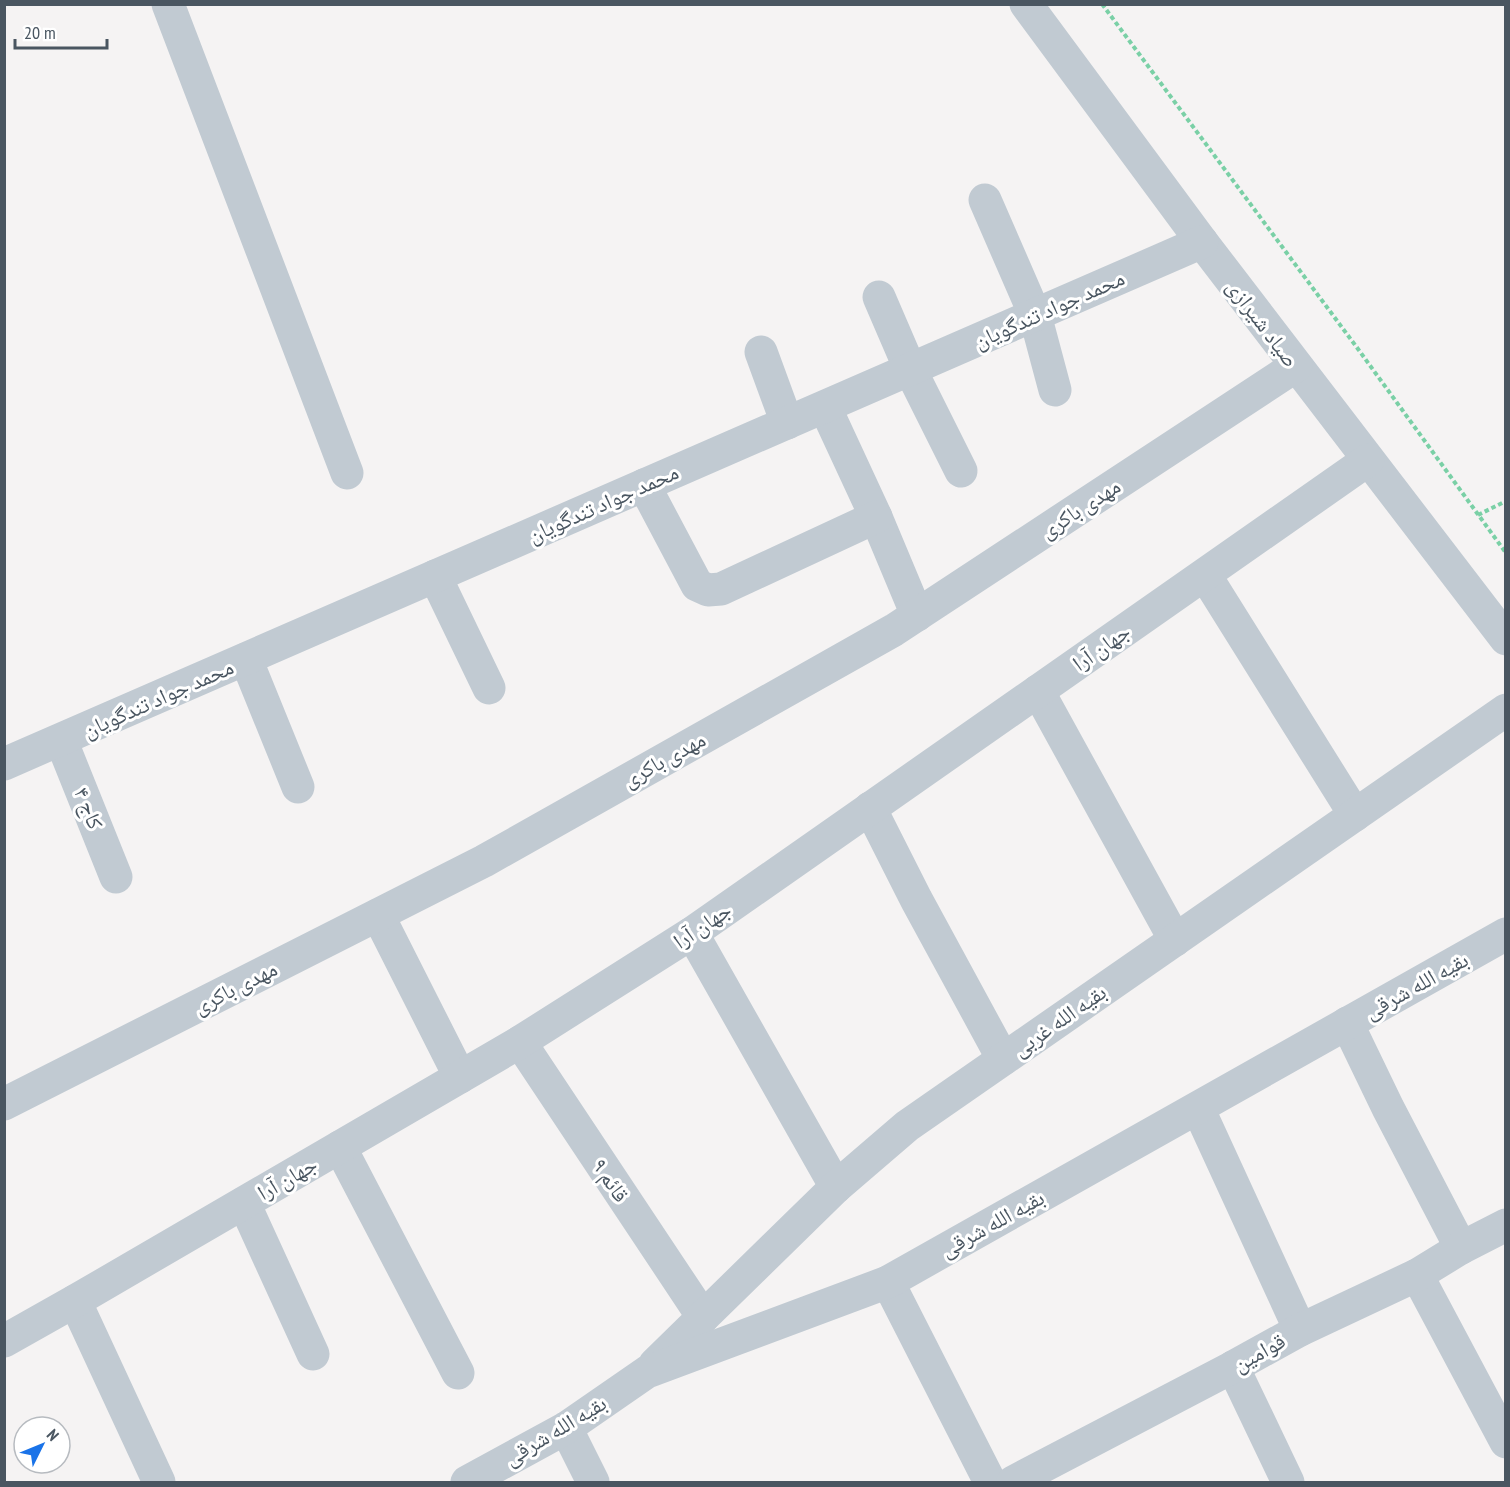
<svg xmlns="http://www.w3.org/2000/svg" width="1510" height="1487" font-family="'PT Sans Narrow','Noto Naskh Arabic',sans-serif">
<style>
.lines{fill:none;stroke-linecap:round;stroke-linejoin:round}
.path{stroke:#7ad0a6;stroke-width:4;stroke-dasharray:4.5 3;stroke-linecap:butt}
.minor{stroke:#c1cad2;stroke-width:33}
.labels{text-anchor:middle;stroke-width:6;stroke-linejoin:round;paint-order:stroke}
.street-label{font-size:22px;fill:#4a5661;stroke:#fff}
</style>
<rect width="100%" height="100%" fill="#f5f3f3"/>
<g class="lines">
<g class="path">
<polyline points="1102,4 1358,349 1506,553"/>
<polyline points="1478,515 1506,501"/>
</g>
<g class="minor">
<polyline points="168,4 347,473"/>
<polyline points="1026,4 1202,242 1506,639"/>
<polyline points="985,200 1035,315 1055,390"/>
<polyline points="879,297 910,369 961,471"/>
<polyline points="761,352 787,423"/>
<polyline points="825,407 876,517 917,615"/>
<polyline points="644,485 697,585 708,590 721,589 876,517"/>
<polyline points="1205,575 1355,815"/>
<polyline points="435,576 489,688"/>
<polyline points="246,659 298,787"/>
<polyline points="1038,691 1175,940"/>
<polyline points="61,740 116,877"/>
<polyline points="4,764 1202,242"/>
<polyline points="870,808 916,899 1003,1059"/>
<polyline points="378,915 460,1077"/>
<polyline points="692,933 836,1187"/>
<polyline points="1347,1023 1388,1108 1461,1248"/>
<polyline points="520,1042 703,1317"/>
<polyline points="4,1104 484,861 894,630 1296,366"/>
<polyline points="1198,1108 1300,1330"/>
<polyline points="340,1147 458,1373"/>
<polyline points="244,1203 313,1354"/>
<polyline points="1417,1275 1506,1442"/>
<polyline points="888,1282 990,1482"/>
<polyline points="75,1301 159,1482"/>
<polyline points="4,1341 75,1301 520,1042 692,933 1368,460"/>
<polyline points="655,1364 836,1187 907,1126 1506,710"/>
<polyline points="1233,1367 1288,1482"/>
<polyline points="566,1428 593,1482"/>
<polyline points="467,1482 566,1428 647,1372 888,1282 1506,934"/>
<polyline points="1013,1482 1233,1367 1300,1330 1417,1275 1461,1248 1506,1225"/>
</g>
</g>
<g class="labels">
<g class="street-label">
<text transform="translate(1049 309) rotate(-24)" y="8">محمد جواد تندگویان</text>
<text transform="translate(1263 323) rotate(53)" y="8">صیاد شیرازی</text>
<text transform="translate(603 503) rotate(-24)" y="8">محمد جواد تندگویان</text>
<text transform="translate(1080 508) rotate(-33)" y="8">مهدی باکری</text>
<text transform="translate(1101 647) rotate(-35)" y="8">جهان آرا</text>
<text transform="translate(158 698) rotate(-24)" y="8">محمد جواد تندگویان</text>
<text transform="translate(664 759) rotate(-29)" y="8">مهدی باکری</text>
<text transform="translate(89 808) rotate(68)" y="8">کاج ۴</text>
<text transform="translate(702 925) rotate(-34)" y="8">جهان آرا</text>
<text transform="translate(1416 985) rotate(-29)" y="8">بقیه الله شرقی</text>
<text transform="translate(235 987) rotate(-27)" y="8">مهدی باکری</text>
<text transform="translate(1059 1020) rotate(-35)" y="8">بقیه الله غربی</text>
<text transform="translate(287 1178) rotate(-30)" y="8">جهان آرا</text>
<text transform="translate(611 1180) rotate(56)" y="8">قائم ۹</text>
<text transform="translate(992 1223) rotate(-29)" y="8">بقیه الله شرقی</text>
<text transform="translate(1259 1352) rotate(-29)" y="8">قوامین</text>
<text transform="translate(555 1430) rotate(-31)" y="8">بقیه الله شرقی</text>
</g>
</g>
<rect width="1510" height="1487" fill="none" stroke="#4a5661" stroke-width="12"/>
<g transform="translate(42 1445) rotate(47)"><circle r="28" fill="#ffffff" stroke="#b7bbc0" stroke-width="1.5"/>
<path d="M0-4.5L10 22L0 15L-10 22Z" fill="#1a73e8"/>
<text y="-9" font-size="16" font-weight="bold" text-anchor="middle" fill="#4a5661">N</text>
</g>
<path d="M15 39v9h92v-9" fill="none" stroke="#4a5661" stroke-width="3"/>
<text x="24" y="39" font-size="18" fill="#4a5661" stroke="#ffffff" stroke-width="4.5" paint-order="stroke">20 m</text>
</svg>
